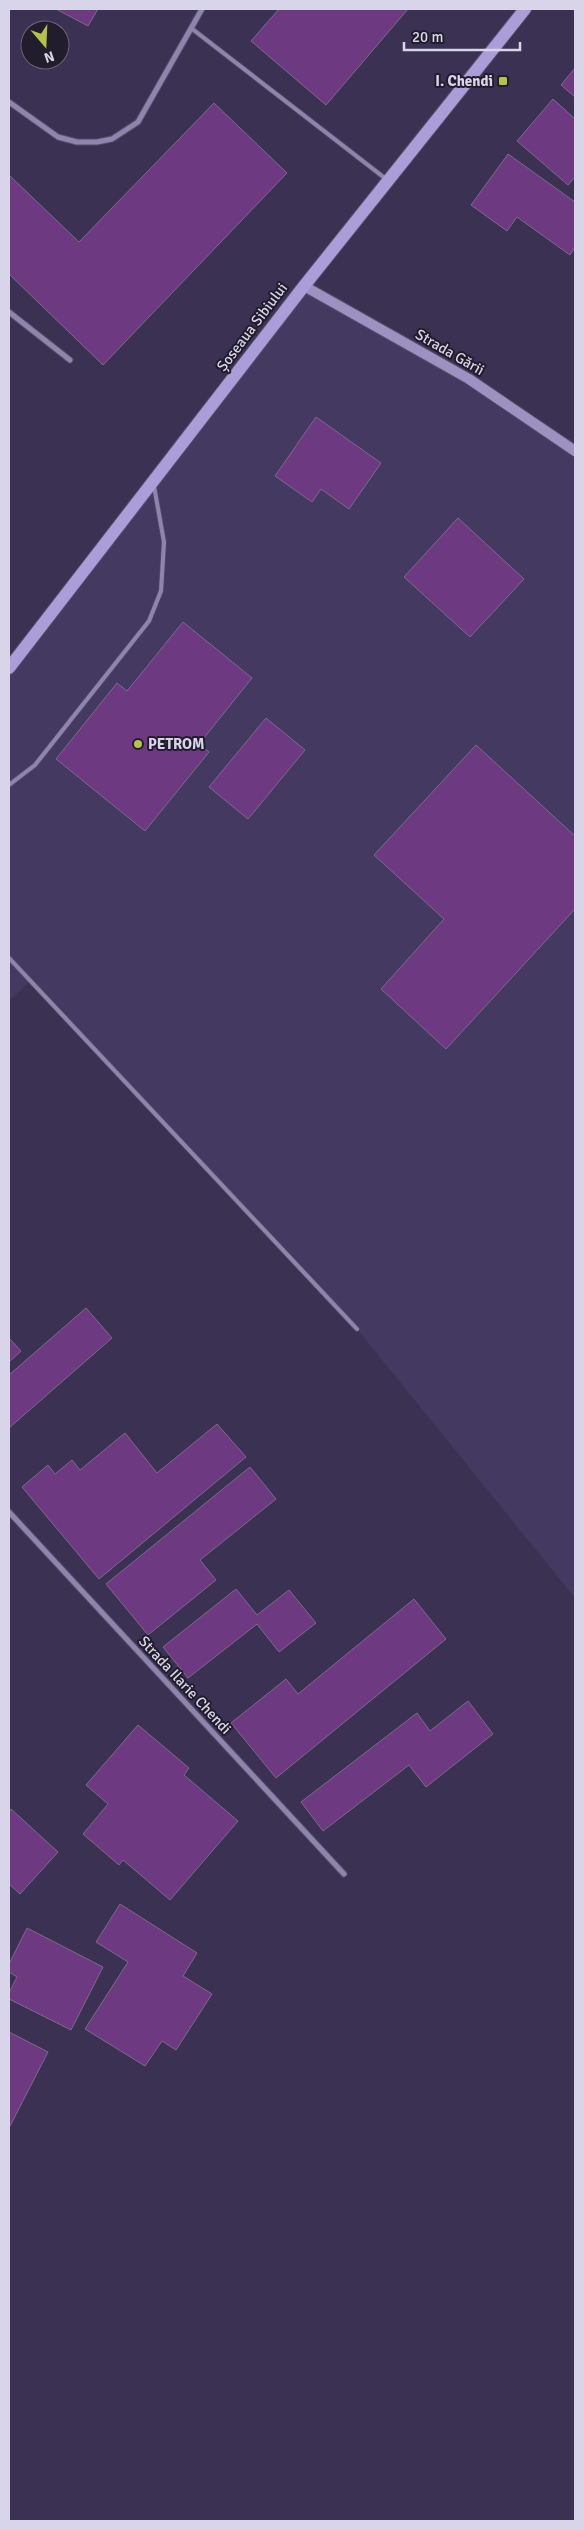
<svg xmlns="http://www.w3.org/2000/svg" width="584" height="2530" font-family="Signika,sans-serif">
<style>
.built{fill:#443961}
.building{fill:#6d3a81;stroke:#7f688a}
.lines{fill:none;stroke-linecap:round;stroke-linejoin:round}
.lane-casing{stroke:#554d6a;stroke-width:5.5}
.street-casing{stroke:#554d6a;stroke-width:7}
.secondary-casing{stroke:#554d6a;stroke-width:12}
.primary-casing{stroke:#554d6a;stroke-width:14}
.lane{stroke:#8e85ac;stroke-width:4}
.street{stroke:#8e85ac;stroke-width:5}
.secondary{stroke:#9d91c2;stroke-width:10}
.primary{stroke:#ab9dd7;stroke-width:12}
.poi-dot{fill:#b4c24a;stroke:#211d2c;stroke-width:2}
.labels{text-anchor:middle;stroke-width:4;stroke-linejoin:round;paint-order:stroke}
.poi-label{font-size:15px;font-weight:bold;fill:#d8d4e9;stroke:#211d2c;text-anchor:end}
.street-label{font-size:15px;fill:#d8d4e9;stroke:#211d2c}
</style>
<rect width="100%" height="100%" fill="#3b3253"/>
<polygon class="built" points="304,286 469,379 575,451 575,1598 357,1329 30,981 9,1001 9,668"/>
<g class="building">
<polygon points="56,9 98,9 88,26"/>
<polygon points="279,9 408,9 326,105 251,41"/>
<polygon points="575,68 575,97 561,85"/>
<polygon points="553,99 575,119 575,177 568,185 517,141"/>
<polygon points="214,103 287,173 103,365 9,274 9,175 79,242"/>
<polygon points="508,154 575,202 575,247 570,255 517,217 507,231 471,205"/>
<polygon points="316,417 381,463 349,509 321,489 312,502 275,476"/>
<polygon points="458,518 524,579 470,637 404,577"/>
<polygon points="183,622 252,678 199,744 209,752 145,831 56,759 117,683 127,691"/>
<polygon points="266,718 305,750 248,819 209,787"/>
<polygon points="476,745 575,836 575,909 446,1049 381,989 444,919 374,855"/>
<polygon points="86,1308 112,1338 9,1428 9,1375"/>
<polygon points="9,1338 21,1351 9,1362"/>
<polygon points="217,1424 246,1457 99,1579 22,1487 48,1465 55,1474 72,1460 80,1470 125,1433 157,1473"/>
<polygon points="250,1467 276,1499 200,1560 216,1580 148,1635 106,1584"/>
<polygon points="236,1589 257,1615 289,1590 316,1623 279,1652 257,1624 188,1678 163,1647"/>
<polygon points="414,1599 446,1639 276,1778 231,1723 286,1679 298,1694"/>
<polygon points="468,1701 493,1734 426,1787 409,1765 323,1831 301,1802 417,1713 430,1731"/>
<polygon points="138,1725 189,1768 184,1775 238,1821 170,1900 123,1860 119,1865 83,1834 108,1804 86,1785"/>
<polygon points="11,1809 58,1852 20,1894 9,1884 9,1812"/>
<polygon points="120,1904 197,1953 183,1976 212,1994 176,2050 162,2041 145,2066 85,2029 128,1962 96,1942"/>
<polygon points="27,1928 103,1967 71,2030 9,1999 9,1993 17,1977 9,1972 9,1964"/>
<polygon points="9,2032 48,2052 9,2128"/>
</g>
<g class="lines">
<defs>
<g id="lane">
<polyline points="191,28 386,179"/>
<polyline points="9,785 35,765 149,621 161,591 164,542 154,486"/>
<polyline points="9,958 357,1329"/>
</g>
<g id="street">
<polyline points="9,102 58,137 77,142 97,142 112,139 138,122 202,9"/>
<polyline points="9,312 70,360"/>
<polyline points="9,1512 344,1874"/>
</g>
<polyline id="secondary" points="304,286 469,379 575,451"/>
<polyline id="primary" points="9,668 304,286 525,9"/>
</defs>
<use href="#lane" class="lane-casing"/>
<use href="#street" class="street-casing"/>
<use href="#secondary" class="secondary-casing"/>
<use href="#primary" class="primary-casing"/>
<use href="#lane" class="lane"/>
<use href="#street" class="street"/>
<use href="#secondary" class="secondary"/>
<use href="#primary" class="primary"/>
</g>
<g class="poi-dot">
<rect x="498" y="76" width="10" height="10" rx="2.5"/>
<circle cx="138" cy="744" r="5"/>
</g>
<g class="labels">
<g class="poi-label">
<text x="493" y="86">I. Chendi</text>
<text x="148" y="749" text-anchor="start">PETROM</text>
</g>
<g class="street-label">
<text transform="translate(252 327) rotate(-53)" y="5">Șoseaua Sibiului</text>
<text transform="translate(450 352) rotate(30)" y="5">Strada Gării</text>
<text transform="translate(185 1685) rotate(47)" y="5">Strada Ilarie Chendi</text>
</g>
</g>
<rect width="584" height="2530" fill="none" stroke="#d8d4e9" stroke-width="20"/>
<g transform="translate(45 45) rotate(161)"><circle r="24" fill="#211d2c" stroke="#6a6678"/>
<path d="M0-4L9 19L0 12L-9 19Z" fill="#b4c24a"/>
<text y="-8" font-size="14" font-weight="bold" text-anchor="middle" fill="#d8d4e9">N</text>
</g>
<path d="M404 42v8h116v-8" fill="none" stroke="#d8d4e9" stroke-width="2.5"/>
<text x="412" y="42" font-size="15" fill="#d8d4e9" stroke="#211d2c" stroke-width="4" paint-order="stroke">20 m</text>
</svg>
